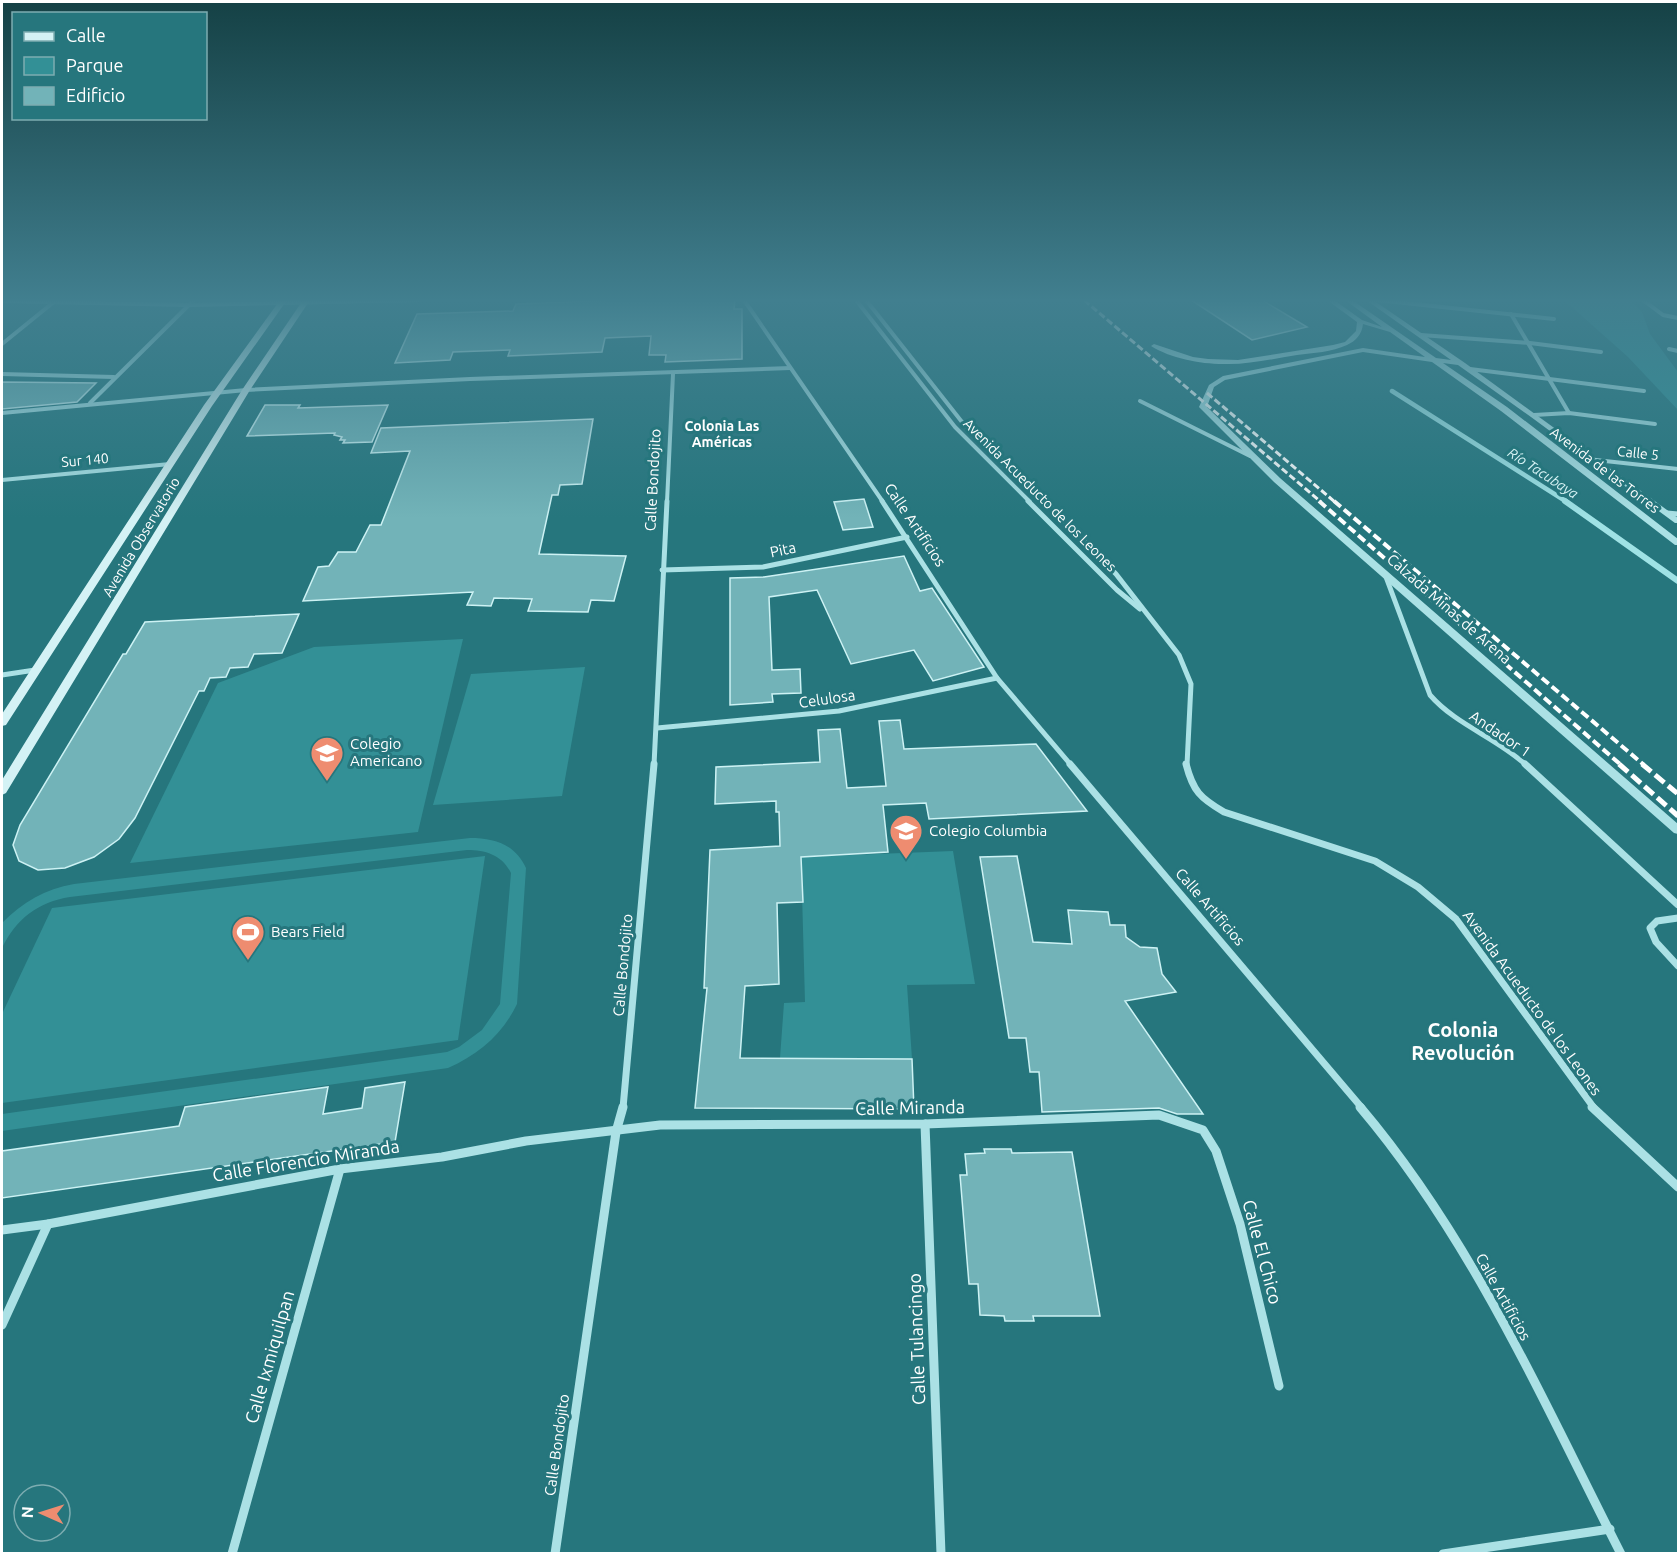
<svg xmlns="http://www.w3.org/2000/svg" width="1680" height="1555" font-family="Ubuntu,sans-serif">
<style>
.green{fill:#339096}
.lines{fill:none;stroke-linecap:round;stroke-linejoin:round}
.stream-far1{stroke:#9fe2e5;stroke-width:4.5}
.stream{stroke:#9fe2e5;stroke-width:6}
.building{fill:#72b3b8;stroke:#cdf2f4;stroke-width:1.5}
.minor-far3{stroke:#abe1e5;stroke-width:4}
.minor-far2{stroke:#abe1e5;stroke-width:5}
.minor-far1{stroke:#abe1e5;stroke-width:7}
.minor{stroke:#abe1e5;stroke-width:9}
.tertiary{fill:#abe1e5;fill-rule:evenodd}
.secondary{fill:#d4f2f5;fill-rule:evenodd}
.rail-far2{stroke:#fff;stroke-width:3;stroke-dasharray:7 3;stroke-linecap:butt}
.rail-far1{stroke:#fff;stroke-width:4;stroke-dasharray:9 4;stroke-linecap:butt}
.rail{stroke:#fff;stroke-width:5;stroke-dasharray:12 5;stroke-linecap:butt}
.labels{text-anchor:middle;stroke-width:6;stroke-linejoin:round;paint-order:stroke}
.far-neighbourhood-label{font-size:14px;font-weight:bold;fill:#fff;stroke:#26767d}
.far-street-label{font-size:14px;fill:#fff;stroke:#26767d}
.far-water-label{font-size:14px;font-style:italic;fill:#d7f3f5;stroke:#26767d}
.street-label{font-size:15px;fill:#fff;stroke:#26767d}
.poi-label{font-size:15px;fill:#fff;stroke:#26767d;text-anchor:start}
.near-street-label{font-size:18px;fill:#fff;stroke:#26767d}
.near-neighbourhood-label{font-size:20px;font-weight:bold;fill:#fff;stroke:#26767d}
</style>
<rect width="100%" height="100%" fill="#26767d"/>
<g class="green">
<polygon points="1564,300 1630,300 1642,312 1650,334 1678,372 1678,410 1628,357"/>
<polygon points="463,639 418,832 130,863 218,683 314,647"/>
<polygon points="585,667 562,796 433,805 471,674"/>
<path d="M470,838C494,838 515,844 526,868L517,1004C502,1035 479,1054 448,1068L2,1131V1114L447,1052L459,1047L482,1030L500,1004L511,873C502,855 486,850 467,850L70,897C38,902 16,919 2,948V923C23,902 45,889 74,884Z"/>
<polygon points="953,851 975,984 907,985 912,1059 780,1058 784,1003 805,1002 801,857"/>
<polygon points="485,856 458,1040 2,1103 2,1014 52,908"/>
</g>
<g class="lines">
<polyline class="stream-far1" points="1392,391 1567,502"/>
<polyline class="stream" points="1565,501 1678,581"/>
</g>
<g class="building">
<polygon points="622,300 735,300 734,309 742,309 742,359 665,362 666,355 649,355 651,336 605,338 602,352 508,356 510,350 453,352 450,360 395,363 417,314 513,311 516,304"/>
<polygon points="1191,300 1262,300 1307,327 1252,340"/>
<polygon points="2,382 96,383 77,402 2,409"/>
<polygon points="265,405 300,405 298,408 388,405 372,442 343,443 345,440 340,440 342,437 334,435 335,433 247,436"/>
<polygon points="593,419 582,484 560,485 558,495 552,495 539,554 626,556 614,601 591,600 588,612 528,611 532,599 494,598 491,606 467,605 473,592 303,601 318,567 329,566 338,552 356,552 370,525 381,525 410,451 371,453 381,428"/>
<polygon points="864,499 873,527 843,530 834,502"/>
<polygon points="904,556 920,591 932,588 984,667 933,681 914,650 851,664 817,590 769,597 772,670 800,669 801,693 772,694 773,702 730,705 730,578 764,577"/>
<polygon points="299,614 282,653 254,654 248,667 230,668 226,677 210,678 204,691 199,691 135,818 119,839 94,857 65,868 38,870 19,861 13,845 20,825 123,654 126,654 145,622"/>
<polygon points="900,720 904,749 1036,744 1087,811 929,819 926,803 883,805 888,852 801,857 803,902 777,903 779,984 745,986 740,1058 912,1059 914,1109 695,1108 707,988 704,988 710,850 780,846 779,812 776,812 776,801 715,804 716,767 820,762 818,730 840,729 847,788 886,786 879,721"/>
<polygon points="1017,856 1033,942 1072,944 1068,910 1108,912 1110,925 1125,925 1126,937 1140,947 1157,948 1162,974 1176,992 1125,1001 1203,1114 1177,1114 1159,1108 1042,1112 1039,1072 1030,1072 1026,1038 1009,1038 980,857"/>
<polygon points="405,1082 395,1142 2,1198 2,1151 179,1126 185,1107 328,1087 323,1114 362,1108 365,1088"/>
<polygon points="984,1149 1011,1149 1012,1153 1072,1152 1100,1316 1033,1316 1034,1321 1005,1321 1004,1316 980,1315 978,1284 969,1284 960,1175 967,1175 965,1154 985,1153"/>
</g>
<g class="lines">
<g class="minor-far3">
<polyline points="744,300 883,502"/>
<polyline points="856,300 955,427 1030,502"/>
<polyline points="866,300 962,422 1046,502"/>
<polyline points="1377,300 1554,319"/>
<polyline points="1643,300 1663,315 1678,318"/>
<polyline points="2,301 189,305 420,300"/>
<polyline points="1511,314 1569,413"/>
<polyline points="1421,335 1530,343 1601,352"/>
<polyline points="2,344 55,301"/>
<polyline points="1669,349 1678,351"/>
<polyline points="1470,369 1644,391"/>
<polyline points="2,374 114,377"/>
<polyline points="1140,401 1250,456"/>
<polyline points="90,403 194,300"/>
<polyline points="2,413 246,390 470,379 790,368"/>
<polyline points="1534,415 1569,413 1655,424"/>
<polyline points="1596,460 1678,469"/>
<polyline points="2,480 170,464"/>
<polyline points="667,502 673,374"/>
</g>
<g class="minor-far2">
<polyline points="882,501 997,678 1071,765"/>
<polyline points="1028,501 1117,590 1140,609"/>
<polyline points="1045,501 1116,574 1179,655 1191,684 1187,765"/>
<polyline points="1667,513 1678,514"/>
<polyline points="662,570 763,567 907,537"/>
<path d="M1386,577L1430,695C1456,725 1497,738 1526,765"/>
<polyline points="2,675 35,670"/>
<polyline points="657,728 839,711 997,678"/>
<polyline points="654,765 667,501"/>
</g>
<g class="minor-far1">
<polyline points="1070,764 1362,1108"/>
<path d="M1186,764C1193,791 1200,798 1224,812L1375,861L1418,887L1456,919L1594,1108"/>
<polyline points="1525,764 1678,905"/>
<polyline points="1678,918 1657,921 1650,928 1656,942 1678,966"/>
<polyline points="623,1108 654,764"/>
</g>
<g class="minor">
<path d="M1360,1107C1472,1239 1543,1401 1621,1554"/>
<polyline points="1592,1107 1678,1187"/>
<polyline points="925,1124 941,1554"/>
<polyline points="2,1230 48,1224 340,1169 442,1157 526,1141 660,1125 925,1124 1159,1115 1203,1130 1216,1151 1240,1224 1279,1386"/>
<polyline points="2,1325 48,1224"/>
<polyline points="232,1554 340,1169"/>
<polyline points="555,1554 616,1132 623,1107"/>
<polyline points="1443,1554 1610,1529"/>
</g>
<path class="tertiary" d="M1327,300H1334L1362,320L1382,327L1345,300H1352L1436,358L1451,360L1366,300H1373L1465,363L1678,518V523H1675L1531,417L1458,365L1443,363L1507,407L1678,539V545H1675L1501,411L1432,362L1363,352L1225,380L1214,387L1207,407L1280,478L1678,824V834L1674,833L1274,482L1199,407L1209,385L1223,376L1363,348L1425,357L1390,332L1363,324C1362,334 1356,341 1347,345C1332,352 1313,353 1297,355C1272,359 1247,365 1223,364C1200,364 1170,358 1151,346L1154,344L1193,357L1208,359L1238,360L1333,345L1345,342L1356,331L1357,322Z"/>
<g class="secondary">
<polygon points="280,300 287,300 212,406 6,725 2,726 2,714 204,405"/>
<polygon points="303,300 310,300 250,390 6,793 2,795 2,780 242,390"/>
</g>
<g class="rail-far2">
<polyline points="1084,300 1321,502"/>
<polyline points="1207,393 1335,502"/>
</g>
<g class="rail-far1">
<polyline points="1319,501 1621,765"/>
<polyline points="1334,501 1644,765"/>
</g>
<g class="rail">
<polyline points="1619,764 1678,816"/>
<polyline points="1642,764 1678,794"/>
</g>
</g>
<linearGradient id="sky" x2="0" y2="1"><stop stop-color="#154145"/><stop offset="0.58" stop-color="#417f8f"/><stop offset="1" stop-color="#417f8f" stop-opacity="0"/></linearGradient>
<rect width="1680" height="518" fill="url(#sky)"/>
<defs>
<symbol id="school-pin" viewBox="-11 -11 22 30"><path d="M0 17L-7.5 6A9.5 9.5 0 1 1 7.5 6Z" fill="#ee8c70" stroke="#26767d"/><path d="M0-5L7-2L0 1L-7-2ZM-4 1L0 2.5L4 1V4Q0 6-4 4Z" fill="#fff"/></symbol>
<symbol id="stadium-pin" viewBox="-11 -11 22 30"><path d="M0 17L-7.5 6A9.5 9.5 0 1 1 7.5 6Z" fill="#ee8c70" stroke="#26767d"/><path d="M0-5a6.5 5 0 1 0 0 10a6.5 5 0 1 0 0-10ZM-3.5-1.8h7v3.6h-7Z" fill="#fff"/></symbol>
</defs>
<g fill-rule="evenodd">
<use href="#school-pin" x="308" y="734" width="38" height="52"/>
<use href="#school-pin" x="887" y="812" width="38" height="52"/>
<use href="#stadium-pin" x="229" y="913" width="38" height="52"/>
</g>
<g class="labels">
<g class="far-neighbourhood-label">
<text x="722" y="431">Colonia Las<tspan x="722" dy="16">Américas</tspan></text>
</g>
<g class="far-street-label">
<text transform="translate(1638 453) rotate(6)" y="5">Calle 5</text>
<text transform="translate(85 460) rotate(-5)" y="5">Sur 140</text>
<text transform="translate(1605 470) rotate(37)" y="5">Avenida de las Torres</text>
<text transform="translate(1040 495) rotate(45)" y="5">Avenida Acueducto de los Leones</text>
<text transform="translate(141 537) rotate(-59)" y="5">Avenida Observatorio</text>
</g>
<g class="far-water-label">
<text transform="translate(1543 473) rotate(33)" y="5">Río Tacubaya</text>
</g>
<g class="street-label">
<text transform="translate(653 480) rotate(-87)" y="5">Calle Bondojito</text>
<text transform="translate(915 525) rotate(56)" y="5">Calle Artificios</text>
<text transform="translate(783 550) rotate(-12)" y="5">Pita</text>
<text transform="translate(1449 609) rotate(41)" y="5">Calzada Minas de Arena</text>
<text transform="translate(827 699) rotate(-8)" y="5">Celulosa</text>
<text transform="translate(1500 734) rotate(34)" y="5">Andador 1</text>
<text transform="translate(1210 907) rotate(49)" y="5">Calle Artificios</text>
<text transform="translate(623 965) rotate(-85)" y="5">Calle Bondojito</text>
<text transform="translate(1532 1003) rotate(54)" y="5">Avenida Acueducto de los Leones</text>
<text transform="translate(1503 1297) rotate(61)" y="5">Calle Artificios</text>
<text transform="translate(557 1445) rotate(-82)" y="5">Calle Bondojito</text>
</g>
<g class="poi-label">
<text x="350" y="749">Colegio<tspan x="350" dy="17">Americano</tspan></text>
<text x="929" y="836">Colegio Columbia</text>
<text x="271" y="937">Bears Field</text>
</g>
<g class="near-street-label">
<text transform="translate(910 1108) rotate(-1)" y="6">Calle Miranda</text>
<text transform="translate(306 1161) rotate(-9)" y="6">Calle Florencio Miranda</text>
<text transform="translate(1262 1252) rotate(75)" y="6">Calle El Chico</text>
<text transform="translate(917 1339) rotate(-92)" y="6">Calle Tulancingo</text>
<text transform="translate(270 1357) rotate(-74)" y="6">Calle Ixmiquilpan</text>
</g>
<g class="near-neighbourhood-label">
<text x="1463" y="1037">Colonia<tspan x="1463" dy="23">Revolución</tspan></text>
</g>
</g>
<rect width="1680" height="1555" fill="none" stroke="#ffffff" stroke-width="6"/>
<rect x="12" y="12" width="195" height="108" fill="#26767d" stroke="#7dadb1" stroke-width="1.5"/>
<rect x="24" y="32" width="30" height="9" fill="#d4f2f5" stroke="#7dadb1" stroke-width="1.5"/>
<text x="66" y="42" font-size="18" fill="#ffffff">Calle</text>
<rect x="24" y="57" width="30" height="18" fill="#339096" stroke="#7dadb1" stroke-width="1.5"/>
<text x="66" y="72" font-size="18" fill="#ffffff">Parque</text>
<rect x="24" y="87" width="30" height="18" fill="#72b3b8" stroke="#7dadb1" stroke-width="1.5"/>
<text x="66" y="102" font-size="18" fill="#ffffff">Edificio</text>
<g transform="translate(42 1513) rotate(273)"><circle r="28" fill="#26767d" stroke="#7dadb1" stroke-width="1.5"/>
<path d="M0-4.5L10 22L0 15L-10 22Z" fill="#ee8c70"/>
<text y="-9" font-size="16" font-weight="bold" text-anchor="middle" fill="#ffffff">N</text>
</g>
</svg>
